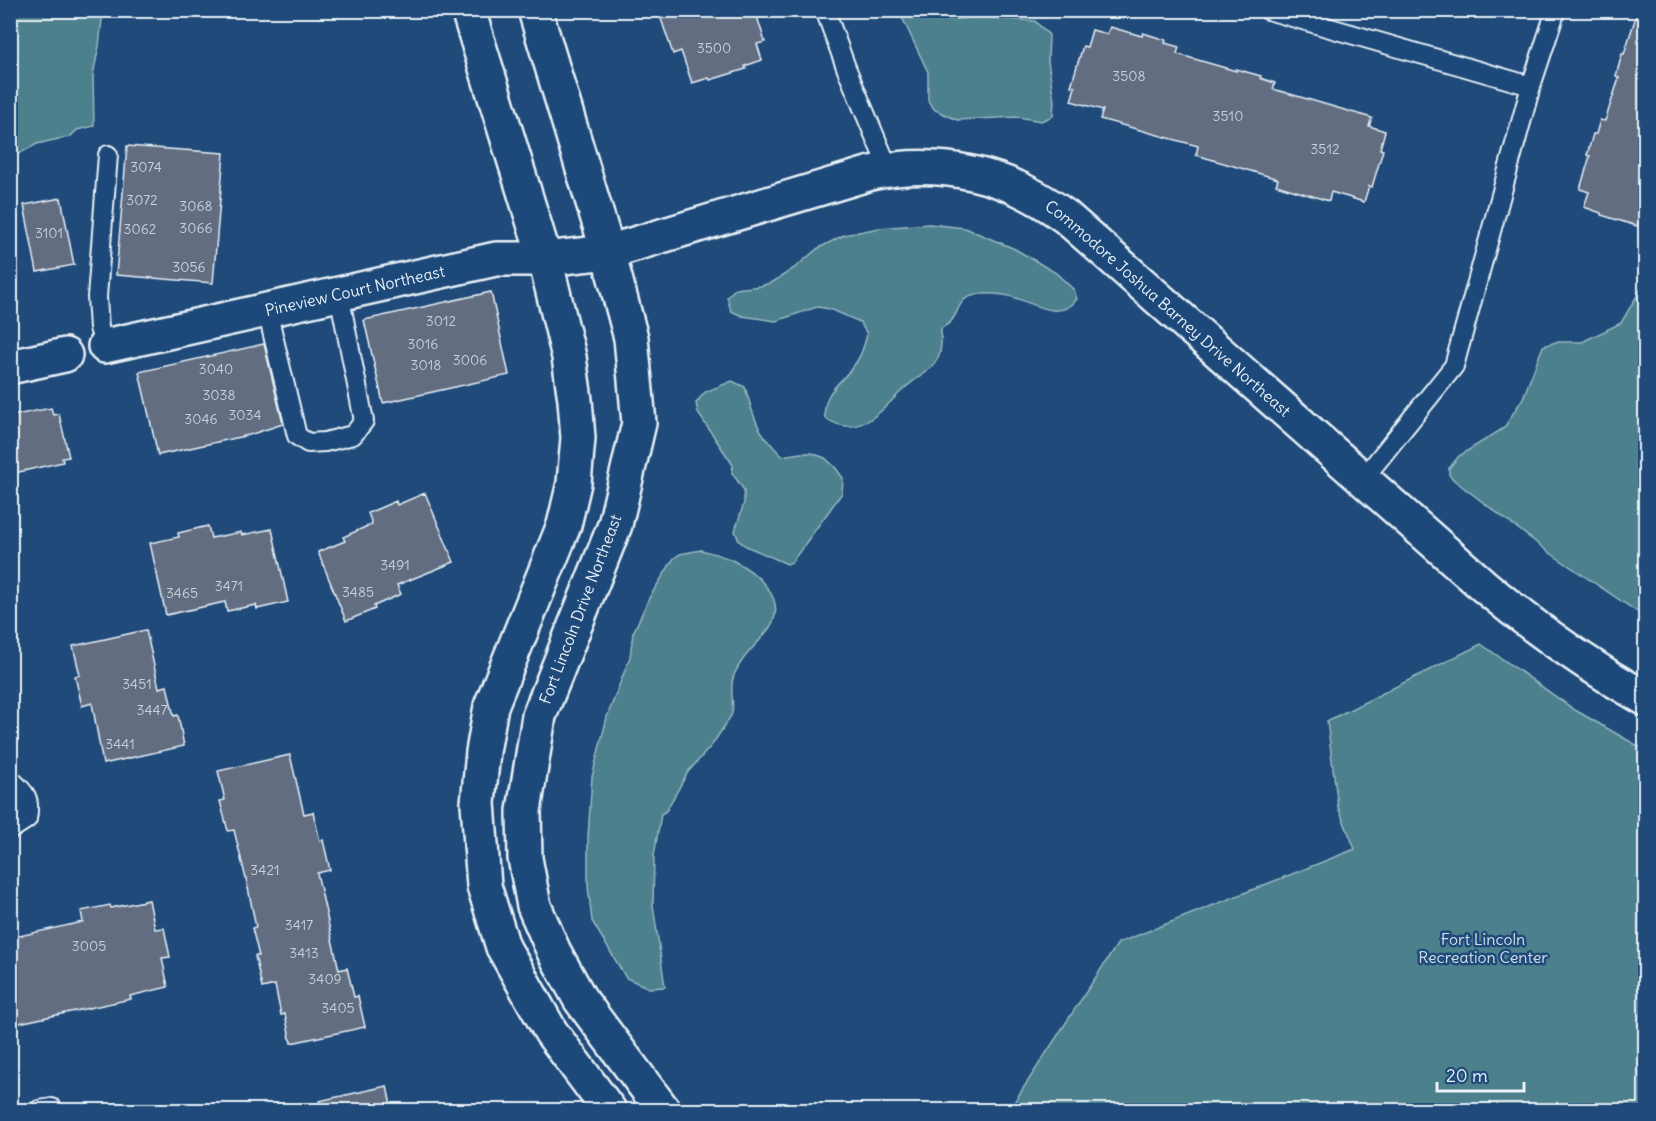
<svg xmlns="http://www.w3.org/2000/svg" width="1656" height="1121" font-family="Delius,sans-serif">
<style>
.green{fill:#4d808d;stroke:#9ab8c2;stroke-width:1.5}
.building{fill:#626d81;stroke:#e8f1f8;stroke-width:1.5}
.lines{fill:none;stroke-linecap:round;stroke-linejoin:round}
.lane-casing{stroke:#e8f1f8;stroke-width:22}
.street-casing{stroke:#e8f1f8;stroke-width:38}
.secondary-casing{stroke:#e8f1f8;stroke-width:38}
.lane{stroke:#1f4a7a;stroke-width:18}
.street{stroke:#1f4a7a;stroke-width:33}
.secondary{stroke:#1f4a7a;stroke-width:33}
.labels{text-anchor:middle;stroke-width:5;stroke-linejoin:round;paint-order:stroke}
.number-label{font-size:14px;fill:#c6d0da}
.street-label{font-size:16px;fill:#e8f1f8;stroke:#1f4a7a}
.park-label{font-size:16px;fill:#d1e0e8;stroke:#1f4a7a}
</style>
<rect width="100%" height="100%" fill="#1f4a7a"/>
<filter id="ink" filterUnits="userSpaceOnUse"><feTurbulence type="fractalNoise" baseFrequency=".0167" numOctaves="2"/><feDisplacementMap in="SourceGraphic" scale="12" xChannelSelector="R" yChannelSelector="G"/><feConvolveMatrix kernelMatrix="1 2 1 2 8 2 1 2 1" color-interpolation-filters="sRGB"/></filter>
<g filter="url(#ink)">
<g class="green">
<polygon points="11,10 103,11 99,46 93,75 94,126 77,130 71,136 37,144 11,158"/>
<polygon points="899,11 931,11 944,20 981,17 1035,21 1049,35 1048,61 1054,101 1053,116 1041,121 1018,117 957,120 935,110 928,101 928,72"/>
<path d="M929,224L965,228L1015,249L1056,273L1074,290L1077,299C1058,325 1027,298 1004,295C996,294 980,293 972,296C959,299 959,311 952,320C950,323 945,326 941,328C941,336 942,348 939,356C933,370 917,377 906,387C882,408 861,442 825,418C821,391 845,381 857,361C863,352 865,343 867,334L860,322L830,309L817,307L776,321L742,316L731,311L727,297L735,289L761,286L773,282L796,267L817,249L844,235L879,228Z"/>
<polygon points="1645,282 1645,617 1550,553 1455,481 1449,475 1449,468 1459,456 1504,428 1523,398 1543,346 1556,342 1582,342 1621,323"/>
<path d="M732,381L745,387C755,421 756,430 782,456L800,453H812L825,458L835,467L843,478L842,493L792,562L787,564L746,546L739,541L735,531L744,503V490L732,473L733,465L698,413L696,403L705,392Z"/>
<path d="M701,550C711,553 722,555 732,560C755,571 789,599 770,627C758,645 743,654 734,675C728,690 736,704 731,716L712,745L688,772L666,811L661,814L654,856L653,905L665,987L649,988L626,978L592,921L588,886V837L592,777L607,717L630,657L633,633L649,598L674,558L680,554Z"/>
<polygon points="1481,644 1575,710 1645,750 1645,1110 1009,1110 1118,943 1355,849 1338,807 1327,721"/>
</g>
<g class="building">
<polygon points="658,10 755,10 765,42 757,44 762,60 745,66 746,69 710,80 709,78 692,83 681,51 673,54"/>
<polygon points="1638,10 1646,10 1646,226 1638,223 1637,226 1601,215 1601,213 1584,207 1589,192 1580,189 1590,156 1587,155 1593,134 1596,134 1600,120 1605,121 1619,78 1616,76 1622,54 1624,54"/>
<polygon points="1110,27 1142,36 1143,33 1166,40 1165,43 1179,47 1177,54 1236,71 1236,69 1261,76 1260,78 1275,83 1273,89 1372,118 1369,126 1385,131 1380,149 1383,150 1372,187 1369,186 1364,202 1331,192 1329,201 1276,185 1278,179 1196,155 1198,146 1100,119 1103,110 1071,101 1075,87 1071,86 1083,46 1087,47 1092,30 1107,34"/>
<polygon points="127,146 224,153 213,283 116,275"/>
<polygon points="61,198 74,265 37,272 24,205"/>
<polygon points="491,292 509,375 383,403 364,320"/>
<polygon points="264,344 283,424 249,435 158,455 139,372"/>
<polygon points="51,408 53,415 59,414 69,457 62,458 63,462 10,474 10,416"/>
<polygon points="425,493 454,562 397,585 401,594 374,606 375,609 346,621 318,552 345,541 343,537 372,524 368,513 396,501 397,505"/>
<polygon points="208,526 211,538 241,532 242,535 272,529 288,602 257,609 256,605 227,611 225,602 166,615 150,543 179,537 178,533"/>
<polygon points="146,630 159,688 167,686 174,716 178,715 184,746 103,764 92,703 82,706 75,676 80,675 73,646"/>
<polygon points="290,755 304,814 313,812 320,841 323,840 330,870 317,873 339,970 347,968 354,997 358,996 365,1027 291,1043 285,1014 281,1015 275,985 262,988 255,956 259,956 252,928 256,927 247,883 234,830 228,831 220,801 225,800 218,771"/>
<polygon points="149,900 155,929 164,928 170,957 162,958 168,987 130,996 131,999 10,1025 10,938 83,922 81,911 110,905 111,908"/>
<polygon points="387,1086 392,1110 321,1110 319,1101"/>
</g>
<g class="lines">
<defs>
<g id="lane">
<polyline points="825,10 847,70 889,170"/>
<polyline points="1268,10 1531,86 1454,366 1363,479"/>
<polyline points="1531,86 1556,10"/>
<polyline points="267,310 297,436 308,443 325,442 353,435 364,421 339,294"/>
<polyline points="105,346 99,328 97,297 108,155"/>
<path d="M10,779C26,793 31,798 27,819L10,830"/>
<polyline points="39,1110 52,1108 52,1110"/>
</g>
<g id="street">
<path id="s1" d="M105,346L496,259H545"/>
<polyline points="10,367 65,355"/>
</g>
<g id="secondary">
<polyline points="468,10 545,259 569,357 575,400 578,438 574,483 564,525 491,706 483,752 478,803 484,886 503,947 551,1032 609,1110"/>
<polyline points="535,10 608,252 631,338 639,423 615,525 539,716 524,811 525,858 534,906 554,952 580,999 663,1110"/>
<path id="s2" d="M545,259L608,252L871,173C940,158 1009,174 1066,217L1484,586C1535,629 1588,666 1646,699"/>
</g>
</defs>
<use href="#lane" class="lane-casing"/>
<use href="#street" class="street-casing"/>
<use href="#secondary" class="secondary-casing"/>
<use href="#lane" class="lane"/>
<use href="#street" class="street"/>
<use href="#secondary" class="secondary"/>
</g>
</g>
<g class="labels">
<g class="number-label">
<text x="714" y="53">3500</text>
<text x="1129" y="81">3508</text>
<text x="1228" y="121">3510</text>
<text x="1325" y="154">3512</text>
<text x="146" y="172">3074</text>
<text x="142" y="205">3072</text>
<text x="196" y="211">3068</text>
<text x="196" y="233">3066</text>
<text x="140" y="234">3062</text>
<text x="49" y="238">3101</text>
<text x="189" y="272">3056</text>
<text x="441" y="326">3012</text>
<text x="423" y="349">3016</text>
<text x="470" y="365">3006</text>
<text x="426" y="370">3018</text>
<text x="216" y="374">3040</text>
<text x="219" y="400">3038</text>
<text x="245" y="420">3034</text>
<text x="201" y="424">3046</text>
<text x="395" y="570">3491</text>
<text x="229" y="591">3471</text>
<text x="358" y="597">3485</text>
<text x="182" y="598">3465</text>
<text x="137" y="689">3451</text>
<text x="152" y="715">3447</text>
<text x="120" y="749">3441</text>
<text x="265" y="875">3421</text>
<text x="299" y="930">3417</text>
<text x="89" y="951">3005</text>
<text x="304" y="958">3413</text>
<text x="325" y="984">3409</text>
<text x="338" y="1013">3405</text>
</g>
<g class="street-label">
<text dy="6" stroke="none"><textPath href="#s1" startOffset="256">Pineview Court Northeast</textPath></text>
<text dy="6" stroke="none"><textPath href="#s2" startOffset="681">Commodore Joshua Barney Drive Northeast</textPath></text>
<text transform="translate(580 609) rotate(-69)" y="6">Fort Lincoln Drive Northeast</text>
</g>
<g class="park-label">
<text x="1483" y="945">Fort Lincoln<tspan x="1483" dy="18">Recreation Center</tspan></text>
</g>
</g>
<rect width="1656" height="1121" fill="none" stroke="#1f4a7a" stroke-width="36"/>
<rect x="18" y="18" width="1620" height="1085" fill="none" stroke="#e8f1f8" stroke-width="2" filter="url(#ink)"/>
<path d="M1437 1082v9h87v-9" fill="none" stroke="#e8f1f8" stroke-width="3"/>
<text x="1446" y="1082" font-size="18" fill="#e8f1f8" stroke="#1f4a7a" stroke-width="4.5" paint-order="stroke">20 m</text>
</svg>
